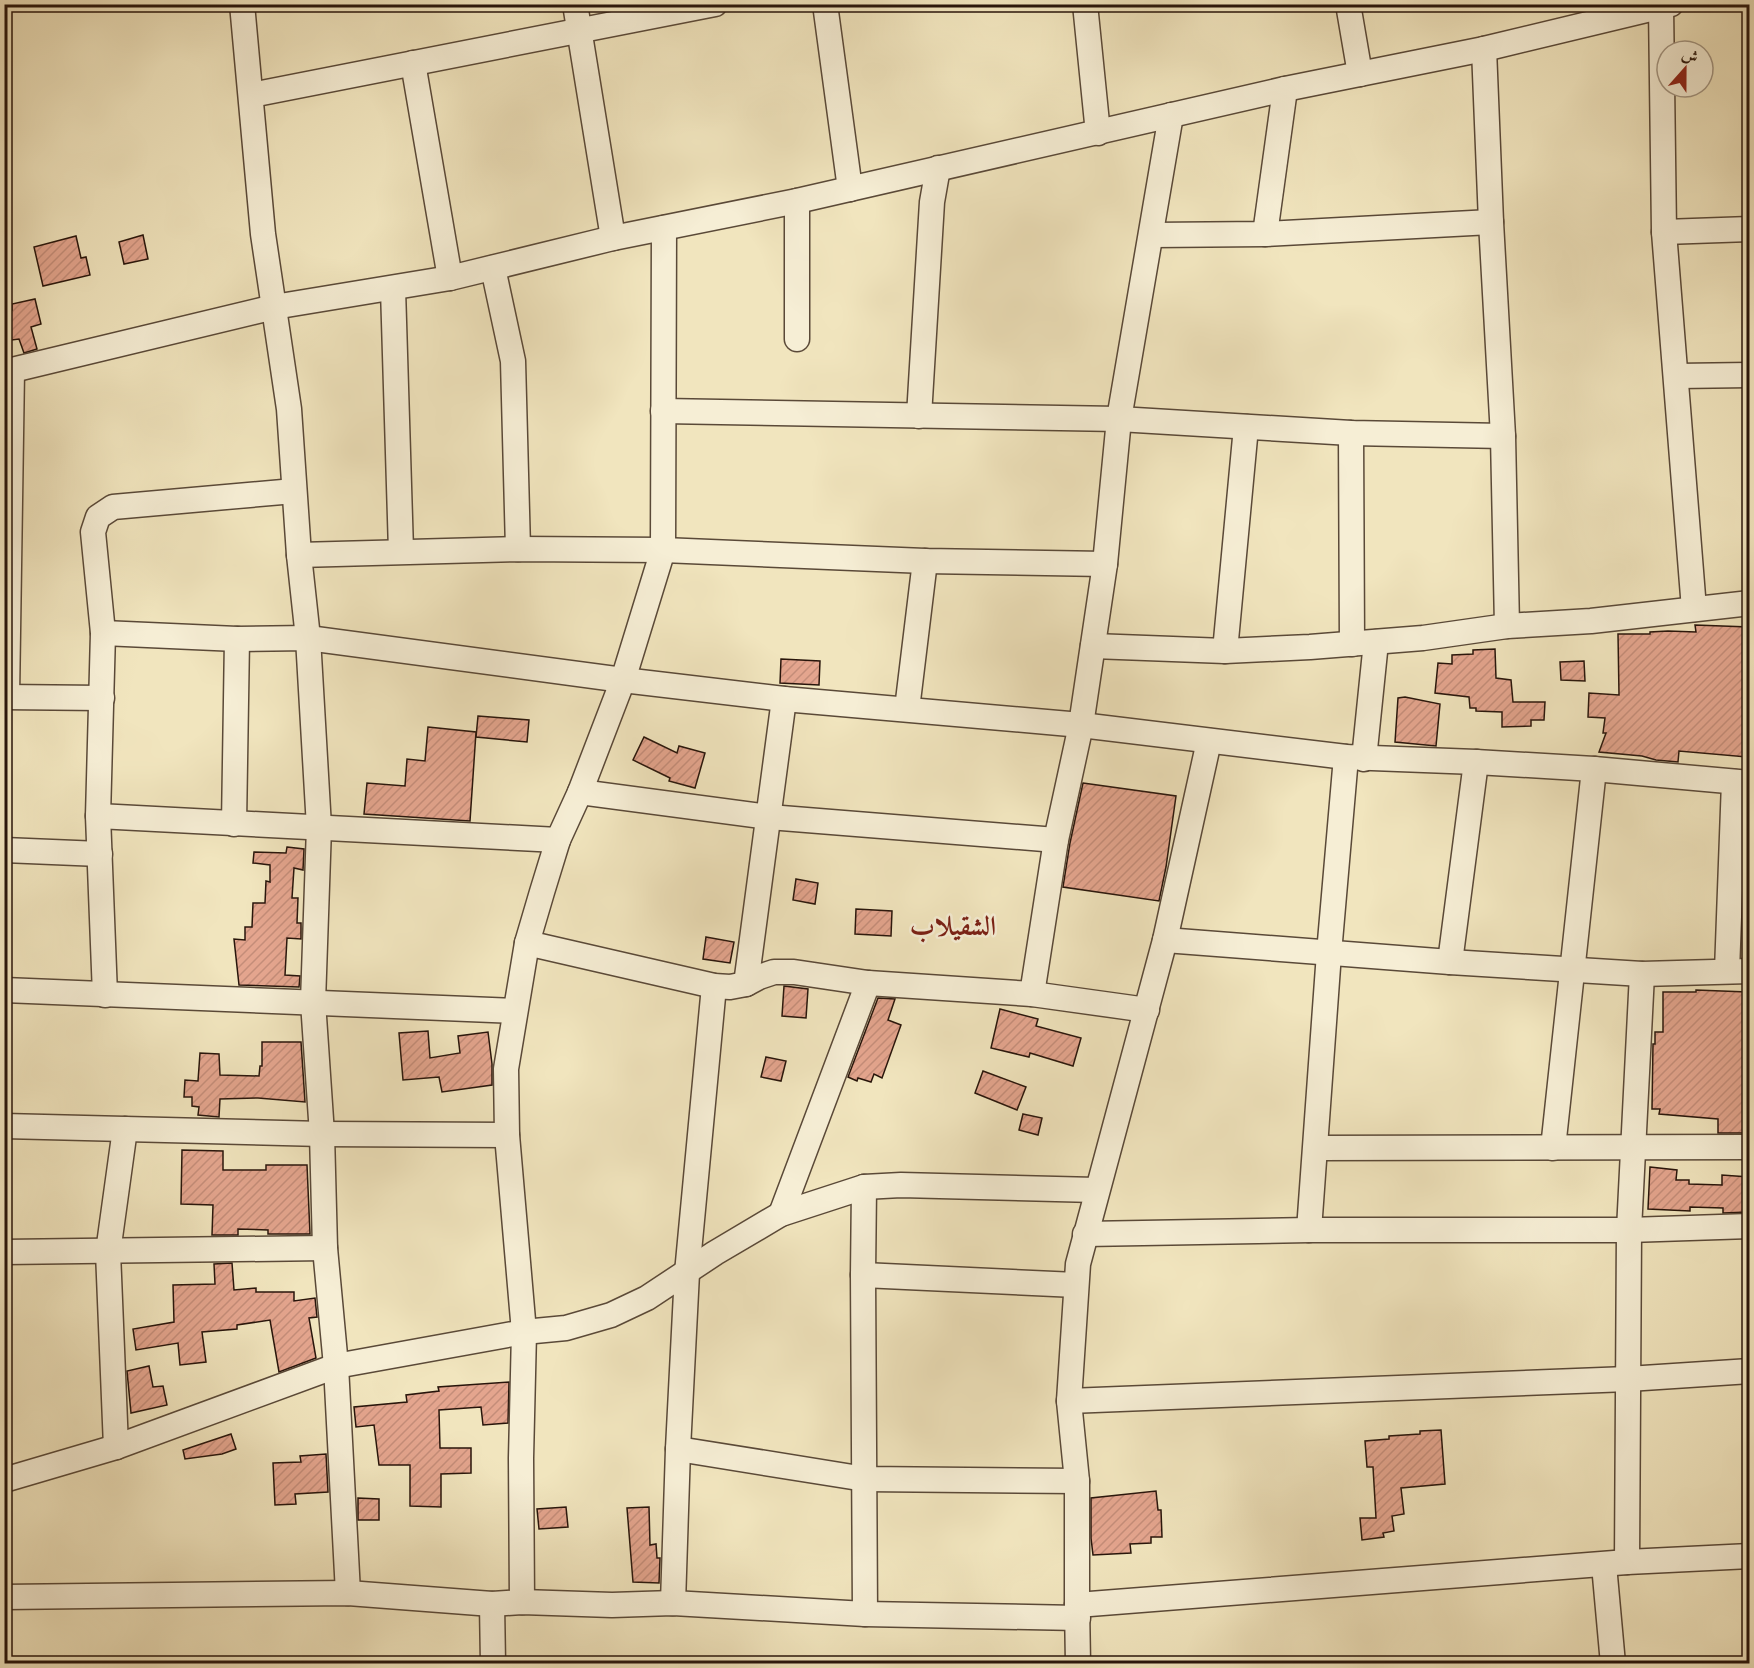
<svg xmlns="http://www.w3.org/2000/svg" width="1754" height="1668" font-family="'Old Standard TT',Amiri,serif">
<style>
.building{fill:url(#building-hatch);stroke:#28150b;stroke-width:1.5}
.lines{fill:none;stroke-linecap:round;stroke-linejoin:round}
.minor-casing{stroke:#5a4938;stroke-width:27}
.minor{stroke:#f6eed5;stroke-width:24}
.labels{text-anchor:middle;stroke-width:5;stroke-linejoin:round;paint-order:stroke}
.quarter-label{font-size:27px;font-weight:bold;fill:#7a1f14;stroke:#f6eed5}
</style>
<defs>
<pattern id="building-hatch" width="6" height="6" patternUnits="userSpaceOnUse" patternTransform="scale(1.5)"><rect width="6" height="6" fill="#e4a58e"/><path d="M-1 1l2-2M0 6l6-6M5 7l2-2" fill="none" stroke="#c48d79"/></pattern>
</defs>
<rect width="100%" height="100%" fill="#f1e5be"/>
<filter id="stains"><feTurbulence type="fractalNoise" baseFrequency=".00333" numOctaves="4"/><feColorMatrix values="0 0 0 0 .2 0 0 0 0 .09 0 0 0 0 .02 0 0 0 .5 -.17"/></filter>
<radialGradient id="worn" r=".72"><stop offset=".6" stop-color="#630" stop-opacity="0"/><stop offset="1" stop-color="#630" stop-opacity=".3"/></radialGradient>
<g class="building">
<polygon points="143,235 148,259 124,264 119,242"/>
<polygon points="76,236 81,258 86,257 90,275 43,286 34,247"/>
<polygon points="35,299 41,324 31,327 37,349 24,353 19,339 4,341 4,311 12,310 12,304"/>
<polygon points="1695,625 1749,627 1749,753 1747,757 1679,751 1678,762 1656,760 1642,756 1599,752 1606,733 1603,733 1605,718 1588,717 1589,693 1619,695 1618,634 1650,634 1650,632 1668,631 1696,632"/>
<polygon points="1495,649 1496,678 1511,680 1513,702 1545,702 1544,720 1531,720 1531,726 1502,727 1502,712 1476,711 1476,708 1470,708 1469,697 1435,693 1438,663 1452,664 1452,655 1473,654 1473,650"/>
<polygon points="781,659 820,661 819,685 780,683"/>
<polygon points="1584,661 1585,681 1561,680 1560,662"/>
<polygon points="1405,697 1440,704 1436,746 1395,742 1398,698"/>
<polygon points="478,716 529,720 527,742 476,737"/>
<polygon points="428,727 476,732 470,821 364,814 367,783 405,786 407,759 425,761"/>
<polygon points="644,737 677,753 679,746 705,753 695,788 669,781 670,778 633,760"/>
<polygon points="1083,783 1176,796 1166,867 1159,901 1063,887 1070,843"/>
<polygon points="287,847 304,849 303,870 294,868 292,898 298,898 297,923 301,923 301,939 287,938 285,975 300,976 299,987 239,985 234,939 245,940 245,927 252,927 253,903 265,903 266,881 270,882 270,865 253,863 254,852 286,853"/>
<polygon points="796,879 818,883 815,904 793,900"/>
<polygon points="856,909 892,911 891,936 855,934"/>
<polygon points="706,937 734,942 730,963 703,959"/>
<polygon points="784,986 808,989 806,1018 782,1016"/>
<polygon points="1696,990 1747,992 1746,1018 1749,1019 1749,1133 1718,1133 1718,1119 1659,1114 1660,1109 1652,1109 1653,1044 1655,1044 1655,1032 1663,1032 1663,992 1696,992"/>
<polygon points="878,998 895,999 888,1020 901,1025 882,1078 874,1074 871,1082 858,1078 857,1081 848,1077"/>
<polygon points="1000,1009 1038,1019 1036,1026 1081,1038 1073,1066 1030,1053 1029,1057 991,1048"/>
<polygon points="428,1031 430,1058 460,1053 458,1036 488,1032 492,1064 492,1085 442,1092 439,1077 403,1080 399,1033"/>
<polygon points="262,1042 301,1042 305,1102 258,1098 220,1099 219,1117 198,1115 199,1107 192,1106 192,1097 184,1097 185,1080 198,1081 200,1053 219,1054 220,1075 259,1076 260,1066 262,1066"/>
<polygon points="766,1057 786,1061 781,1081 761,1077"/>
<polygon points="983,1071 1026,1087 1017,1110 975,1093"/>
<polygon points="1023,1114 1042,1118 1038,1135 1019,1130"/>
<polygon points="182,1150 223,1151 223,1170 266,1170 266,1165 307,1165 310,1234 268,1234 268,1230 238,1229 238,1235 212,1235 213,1205 181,1204"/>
<polygon points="1650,1167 1677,1170 1676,1180 1689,1180 1689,1184 1722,1185 1722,1175 1749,1177 1749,1212 1723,1213 1723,1208 1690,1207 1690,1211 1648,1209"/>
<polygon points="232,1263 234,1290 256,1288 256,1292 294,1292 294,1301 315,1298 317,1317 309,1318 316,1358 279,1372 270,1320 237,1325 237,1329 202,1332 206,1362 180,1365 178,1343 136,1350 133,1329 174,1322 173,1285 215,1284 214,1264"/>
<polygon points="149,1366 153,1387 163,1386 167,1405 131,1413 127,1371"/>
<polygon points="509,1382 508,1423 483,1425 481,1407 439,1410 440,1448 471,1448 471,1473 441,1474 441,1507 410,1506 410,1465 379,1465 374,1425 356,1427 354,1407 407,1402 406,1395 439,1391 438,1387"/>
<polygon points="1441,1430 1445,1484 1401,1488 1404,1514 1392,1516 1394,1531 1383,1533 1384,1537 1362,1540 1360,1518 1376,1518 1373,1467 1367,1467 1365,1441 1389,1439 1389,1436 1420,1434 1420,1431"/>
<polygon points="231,1434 236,1449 222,1454 185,1459 183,1450"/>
<polygon points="326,1454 328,1492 295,1494 296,1504 275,1505 273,1463 301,1462 300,1456"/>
<polygon points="1156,1491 1158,1510 1161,1510 1162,1537 1151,1537 1151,1543 1130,1544 1131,1553 1093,1555 1091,1538 1091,1498"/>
<polygon points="358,1498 379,1499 379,1520 358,1520"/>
<polygon points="566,1507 568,1527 539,1529 537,1509"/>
<polygon points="649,1507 650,1545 656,1544 657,1558 660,1558 659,1583 633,1582 627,1508"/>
</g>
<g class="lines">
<defs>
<g id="minor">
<polyline points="242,4 263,234 289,409 299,555 308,638 319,827 313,1002 322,1134 325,1248 336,1366 348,1593"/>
<polyline points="575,4 613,238"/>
<polyline points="825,4 850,189"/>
<polyline points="1085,4 1098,133"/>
<polyline points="1348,4 1360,74"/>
<polyline points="1661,6 1664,232 1694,609"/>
<polyline points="1484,49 1491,222 1503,436 1507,626"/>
<polyline points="413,63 450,278"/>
<polyline points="251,95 715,4"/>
<polyline points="1664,232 1750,229"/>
<polyline points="1265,234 1285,89"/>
<polyline points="1152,235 1265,234 1491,222"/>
<polyline points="493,268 513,361 518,549"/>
<polyline points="393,289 401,551"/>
<polyline points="797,339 797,201"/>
<polyline points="4,372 274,307 450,278 613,238 797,201 1285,89 1484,49 1671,4"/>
<polyline points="1677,376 1750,375"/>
<polyline points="663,411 1119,419 1351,433 1503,436"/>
<polyline points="919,416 932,202 938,168"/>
<polyline points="1351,433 1352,644"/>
<polyline points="299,555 518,549 663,550 925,561 1105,564"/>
<polyline points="103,633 237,639 308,638 623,680 784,699 1081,725 1346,757 1476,762 1594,769 1750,783"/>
<polyline points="1093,646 1225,651 1310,647 1423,638 1507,626 1591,621 1750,603"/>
<polyline points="1225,651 1246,427"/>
<polyline points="4,697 102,698"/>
<polyline points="7,697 12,370"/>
<polyline points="907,709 925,561"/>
<polyline points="1364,759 1376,642"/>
<polyline points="580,792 769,817 1056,840"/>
<polyline points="98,816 558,840"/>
<polyline points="234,824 237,639"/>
<polyline points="4,850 100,854"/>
<polyline points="1165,940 1450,962 1642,974 1750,971"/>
<polyline points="527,943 714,986 730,987 746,984 759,977 774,972 794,972 868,983 1032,994 1147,1010"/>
<polyline points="1450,962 1476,762"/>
<polyline points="1727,971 1734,782"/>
<polyline points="746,984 784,699"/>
<polyline points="4,990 515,1011"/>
<polyline points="1032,994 1056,840 1081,725 1105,564 1119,419 1171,115"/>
<polyline points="105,995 98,816 103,633 93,532 98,517 113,507 294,491"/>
<polyline points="4,1126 322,1134 507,1135"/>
<polyline points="1317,1148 1750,1147"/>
<polyline points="1553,1148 1594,769"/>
<polyline points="864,1187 863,1275 865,1614"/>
<polyline points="781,1214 868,983"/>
<polyline points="1309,1230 1329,953 1346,757"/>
<polyline points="1085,1234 1309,1230 1629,1230 1750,1226"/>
<polyline points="4,1252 325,1248"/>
<polyline points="863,1275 1076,1285"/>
<polyline points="1069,1401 1628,1379 1750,1371"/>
<polyline points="116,1447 108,1252 125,1129"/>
<polyline points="678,1449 865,1479 1077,1481"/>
<polyline points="4,1480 116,1447 336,1366 524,1332 566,1328 611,1315 647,1298 715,1253 781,1214 864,1187 901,1185 1096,1190"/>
<polyline points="1627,1562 1629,1230 1642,974"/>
<polyline points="1604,1565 1613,1664"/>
<polyline points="4,1597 348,1593 492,1604 522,1602 612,1605 673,1603 865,1614 1078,1618"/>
<polyline points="522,1602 521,1458 524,1332 507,1135 506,1069 527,943 542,892 558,840 580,792 623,680 663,550 664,228"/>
<polyline points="673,1603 678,1449 687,1273 714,986"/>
<polyline points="492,1604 493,1664"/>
<polyline points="1077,1605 1077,1481 1069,1401 1078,1264 1165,940 1209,741"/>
<polyline points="1078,1664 1077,1605 1627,1562 1750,1556"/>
</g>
</defs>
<use href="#minor" class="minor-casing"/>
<use href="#minor" class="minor"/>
</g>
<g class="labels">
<g class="quarter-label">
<text x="953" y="935">الشقيلاب</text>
</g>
</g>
<rect width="1754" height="1668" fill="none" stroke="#f1e5be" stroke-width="24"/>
<rect x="6" y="6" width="1742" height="1656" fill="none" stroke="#28150b" stroke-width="3"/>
<rect x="12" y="12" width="1730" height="1644" fill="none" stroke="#28150b" stroke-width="1.5"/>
<g transform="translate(1685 69) rotate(21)"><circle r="28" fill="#f6eed5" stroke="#a49784" stroke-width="1.5"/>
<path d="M0-4.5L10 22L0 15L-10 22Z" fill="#8f2418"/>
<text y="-9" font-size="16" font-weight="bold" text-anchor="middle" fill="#28150b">ش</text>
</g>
<rect width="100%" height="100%" filter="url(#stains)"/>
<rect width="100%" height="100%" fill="url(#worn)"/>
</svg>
